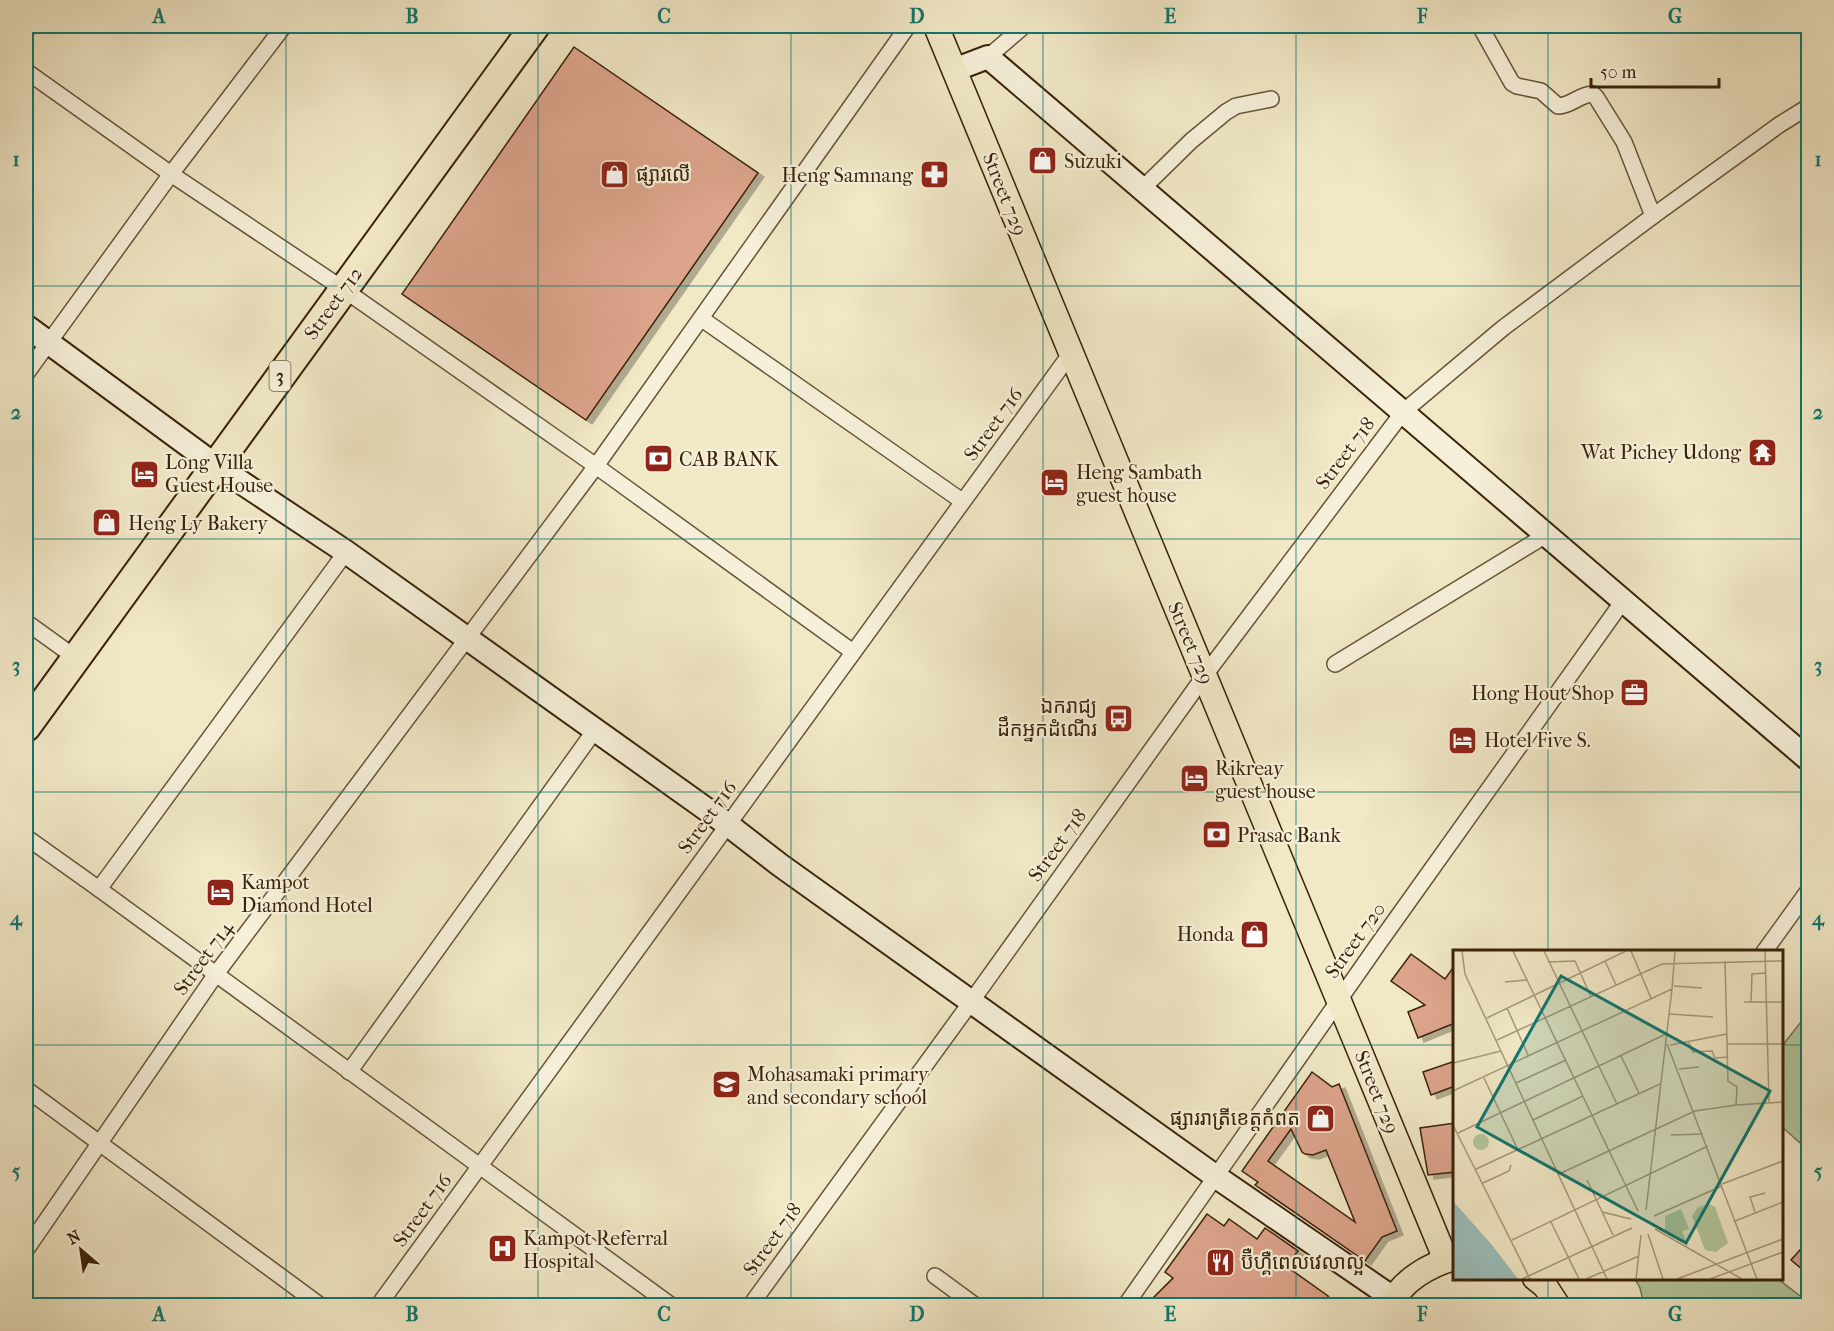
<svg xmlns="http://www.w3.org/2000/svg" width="1834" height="1331" font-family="'IM FELL French Canon','Noto Sans Khmer',serif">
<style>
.green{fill:#b3c79a;stroke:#777452;stroke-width:1.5}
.building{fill:#dca48b;stroke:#3b2209;stroke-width:1.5;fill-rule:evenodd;filter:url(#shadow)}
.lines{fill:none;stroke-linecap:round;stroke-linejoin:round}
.street-casing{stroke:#685438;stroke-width:18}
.secondary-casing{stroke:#3b2209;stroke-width:26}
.primary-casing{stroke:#3b2209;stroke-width:27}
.highway-casing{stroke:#3b2209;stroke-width:32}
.street{stroke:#f6f0da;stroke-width:15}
.secondary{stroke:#f6f0da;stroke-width:22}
.primary{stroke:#f1e8c6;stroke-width:24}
.highway{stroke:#f1e8c6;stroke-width:28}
.grid{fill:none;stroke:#0f766e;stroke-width:1.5;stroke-opacity:0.55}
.labels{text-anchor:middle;stroke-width:4.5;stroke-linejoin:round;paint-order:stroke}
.shield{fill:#f6f0da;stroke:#736048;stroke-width:1.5}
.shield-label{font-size:18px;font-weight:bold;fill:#3b2209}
.poi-label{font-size:20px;fill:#3b2209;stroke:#f6f0da;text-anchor:start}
.street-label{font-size:20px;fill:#3b2209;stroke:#f6f0da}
.inset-road{fill:none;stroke:#a8997a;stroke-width:1.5}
.view{fill:#0f766e;fill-opacity:0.15;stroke:#0f766e;stroke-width:3}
.inset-edge{fill:none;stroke:#3b2209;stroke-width:3}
.neatline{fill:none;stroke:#0f766e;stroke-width:2}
.grid-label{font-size:20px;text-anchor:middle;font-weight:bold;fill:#0f766e}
</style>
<defs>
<filter id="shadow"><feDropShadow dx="6" dy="4" stdDeviation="0" flood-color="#0004"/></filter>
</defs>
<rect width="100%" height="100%" fill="#f1e8c6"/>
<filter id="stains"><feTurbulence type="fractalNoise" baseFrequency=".00333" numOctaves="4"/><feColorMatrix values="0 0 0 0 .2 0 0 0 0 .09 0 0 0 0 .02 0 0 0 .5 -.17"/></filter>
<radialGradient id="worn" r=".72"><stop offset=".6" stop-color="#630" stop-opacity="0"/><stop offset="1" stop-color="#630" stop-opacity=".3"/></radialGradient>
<g class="green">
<polygon points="1808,1013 1808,1150 1782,1127 1782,1046"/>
<polygon points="1635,1279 1778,1279 1808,1302 1808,1305 1644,1305 1640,1288"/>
</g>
<g class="building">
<polygon points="574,47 758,173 586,420 402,294"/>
<polygon points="1411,954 1445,979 1455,965 1455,1023 1418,1038 1408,1012 1425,1005 1391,981"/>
<polygon points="1455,1061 1455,1086 1431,1095 1423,1072"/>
<path d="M1312,1072L1332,1087L1339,1084L1397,1231L1382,1237L1365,1261L1255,1185L1258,1182L1242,1171ZM1291,1129L1302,1152L1305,1154L1313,1155L1326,1150L1355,1222L1268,1161Z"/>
<polygon points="1455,1123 1455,1172 1428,1175 1420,1128"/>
<polygon points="1207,1214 1224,1226 1229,1219 1257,1239 1265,1228 1298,1251 1286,1266 1328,1296 1327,1305 1146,1305 1173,1278 1165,1272"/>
<polygon points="1809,1240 1809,1275 1791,1260"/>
</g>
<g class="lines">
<defs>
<g id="street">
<path d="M1480,26L1512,83L1517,86L1541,91L1558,106C1571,106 1580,94 1593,94L1596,97L1624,142L1653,216L1779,125L1808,107"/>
<polyline points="26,31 29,26"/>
<polyline points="988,57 1024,26"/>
<polyline points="26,71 171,174 343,289 596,466 853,652"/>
<polyline points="1142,189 1191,141 1226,112 1236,106 1271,99"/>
<polyline points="702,319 962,501"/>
<polyline points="26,374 171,174 284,26"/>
<polyline points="26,622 76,658"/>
<polyline points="1335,664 1546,535"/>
<polyline points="26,837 99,889 672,1306"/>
<polyline points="99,889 346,552"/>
<polyline points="1764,952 1808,891"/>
<polyline points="349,1072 595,730"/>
<polyline points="26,1089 321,1306"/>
<polyline points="26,1250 216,974 596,466 908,26"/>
<polyline points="935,1276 976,1306"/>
<polyline points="378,1306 1071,353"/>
<polyline points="750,1306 971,1002 1205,675 1403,412 1503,328 1653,216"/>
<polyline points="1125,1306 1379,943 1623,601"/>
</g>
<g id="secondary">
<polyline points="954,70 988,57 1808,759"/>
<polyline points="26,326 215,465 346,552 727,824 780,865 1215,1176 1393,1298"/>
</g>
<g id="primary">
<polyline points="936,26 1446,1260"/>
<polyline points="1535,1278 1545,1286 1558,1306"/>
<path d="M1390,1306C1401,1281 1429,1265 1454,1258"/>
</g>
<polyline id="highway" points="26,727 535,26"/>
</defs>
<use href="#street" class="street-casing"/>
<use href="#secondary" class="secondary-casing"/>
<use href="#primary" class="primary-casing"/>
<use href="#highway" class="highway-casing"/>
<use href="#street" class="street"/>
<use href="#secondary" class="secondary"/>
<use href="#primary" class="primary"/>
<use href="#highway" class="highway"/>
</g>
<path class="grid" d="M286,26V1306M538,26V1306M791,26V1306M1043,26V1306M1296,26V1306M1548,26V952M26,286H1808M26,539H1808M26,792H1808M26,1045H1454M1782,1045H1808M1548,1278V1306"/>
<defs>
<symbol id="shop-square" viewBox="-11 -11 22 22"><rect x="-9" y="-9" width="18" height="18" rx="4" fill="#8f2418" stroke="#f6f0da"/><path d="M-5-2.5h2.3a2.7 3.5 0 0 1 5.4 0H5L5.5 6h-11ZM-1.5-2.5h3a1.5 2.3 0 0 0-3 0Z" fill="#fff"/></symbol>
<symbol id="pharmacy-square" viewBox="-11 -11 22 22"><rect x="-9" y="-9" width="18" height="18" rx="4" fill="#8f2418" stroke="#f6f0da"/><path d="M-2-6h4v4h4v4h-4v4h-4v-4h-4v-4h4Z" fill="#fff"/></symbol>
<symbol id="temple-square" viewBox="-11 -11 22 22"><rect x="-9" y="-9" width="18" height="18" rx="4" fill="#8f2418" stroke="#f6f0da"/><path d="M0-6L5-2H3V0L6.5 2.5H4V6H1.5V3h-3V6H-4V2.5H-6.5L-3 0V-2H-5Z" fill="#fff"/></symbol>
<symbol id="bank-square" viewBox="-11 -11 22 22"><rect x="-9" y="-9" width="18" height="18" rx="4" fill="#8f2418" stroke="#f6f0da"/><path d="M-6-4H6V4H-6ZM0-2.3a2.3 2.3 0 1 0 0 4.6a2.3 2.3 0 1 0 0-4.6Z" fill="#fff"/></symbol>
<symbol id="hotel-square" viewBox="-11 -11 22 22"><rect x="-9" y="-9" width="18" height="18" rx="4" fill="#8f2418" stroke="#f6f0da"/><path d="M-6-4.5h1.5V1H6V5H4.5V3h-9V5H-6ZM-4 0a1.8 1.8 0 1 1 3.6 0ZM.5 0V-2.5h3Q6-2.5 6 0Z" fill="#fff"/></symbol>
<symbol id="office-square" viewBox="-11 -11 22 22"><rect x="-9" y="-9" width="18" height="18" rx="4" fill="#8f2418" stroke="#f6f0da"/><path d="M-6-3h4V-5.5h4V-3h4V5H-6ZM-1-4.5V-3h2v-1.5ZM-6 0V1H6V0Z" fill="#fff"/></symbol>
<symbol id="bus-square" viewBox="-11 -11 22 22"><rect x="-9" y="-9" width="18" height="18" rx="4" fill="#8f2418" stroke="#f6f0da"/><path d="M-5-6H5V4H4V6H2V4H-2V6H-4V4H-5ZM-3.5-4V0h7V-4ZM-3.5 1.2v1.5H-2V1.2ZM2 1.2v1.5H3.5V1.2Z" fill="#fff"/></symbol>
<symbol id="school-square" viewBox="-11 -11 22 22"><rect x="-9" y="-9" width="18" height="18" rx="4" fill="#8f2418" stroke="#f6f0da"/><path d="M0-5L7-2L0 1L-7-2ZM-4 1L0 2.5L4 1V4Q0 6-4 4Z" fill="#fff"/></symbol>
<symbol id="hospital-square" viewBox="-11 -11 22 22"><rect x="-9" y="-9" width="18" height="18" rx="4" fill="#8f2418" stroke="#f6f0da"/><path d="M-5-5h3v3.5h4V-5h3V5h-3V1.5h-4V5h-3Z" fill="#fff"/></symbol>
<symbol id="restaurant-square" viewBox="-11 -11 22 22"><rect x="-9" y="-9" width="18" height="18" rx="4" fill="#8f2418" stroke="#f6f0da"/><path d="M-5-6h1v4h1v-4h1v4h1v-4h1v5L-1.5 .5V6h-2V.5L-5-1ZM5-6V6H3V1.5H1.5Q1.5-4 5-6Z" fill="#fff"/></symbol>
</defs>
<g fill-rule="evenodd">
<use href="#shop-square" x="1026" y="144" width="33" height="33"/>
<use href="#shop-square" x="598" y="158" width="33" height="33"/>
<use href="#pharmacy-square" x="918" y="158" width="33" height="33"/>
<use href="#temple-square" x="1746" y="436" width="33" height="33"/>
<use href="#bank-square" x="642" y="442" width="33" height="33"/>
<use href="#hotel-square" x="128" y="458" width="33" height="33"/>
<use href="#hotel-square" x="1038" y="466" width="33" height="33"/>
<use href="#shop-square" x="90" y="506" width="33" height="33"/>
<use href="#office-square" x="1618" y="676" width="33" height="33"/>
<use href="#bus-square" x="1102" y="702" width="33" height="33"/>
<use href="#hotel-square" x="1446" y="724" width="33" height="33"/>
<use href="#hotel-square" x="1178" y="762" width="33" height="33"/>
<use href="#bank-square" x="1200" y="818" width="33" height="33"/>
<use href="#hotel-square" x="204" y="876" width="33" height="33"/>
<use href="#shop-square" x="1238" y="918" width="33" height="33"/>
<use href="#school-square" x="710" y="1068" width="33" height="33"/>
<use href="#shop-square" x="1304" y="1102" width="33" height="33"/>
<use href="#hospital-square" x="486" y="1232" width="33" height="33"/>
<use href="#restaurant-square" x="1204" y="1246" width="33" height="33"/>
</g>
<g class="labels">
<rect class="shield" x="269.5" y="361" width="21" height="30" rx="4.5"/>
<g class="shield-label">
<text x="280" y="382">3</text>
</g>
<g class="poi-label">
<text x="1064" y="168">Suzuki</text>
<text x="636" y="181">ផ្សារលើ</text>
<text x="913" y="182" text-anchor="end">Heng Samnang</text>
<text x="1741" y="459" text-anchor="end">Wat Pichey Udong</text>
<text x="679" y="466">CAB BANK</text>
<text x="165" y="469">Long Villa<tspan x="165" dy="23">Guest House</tspan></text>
<text x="1076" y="479">Heng Sambath<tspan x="1076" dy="23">guest house</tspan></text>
<text x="128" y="530">Heng Ly Bakery</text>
<text x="1614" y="700" text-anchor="end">Hong Hout Shop</text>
<text x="1097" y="713" text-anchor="end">ឯករាជ្យ<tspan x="1097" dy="23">ដឹកអ្នកដំណើរ</tspan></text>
<text x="1484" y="747">Hotel Five S.</text>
<text x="1215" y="775">Rikreay<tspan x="1215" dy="23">guest house</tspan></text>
<text x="1237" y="842">Prasac Bank</text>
<text x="241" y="889">Kampot<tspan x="241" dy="23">Diamond Hotel</tspan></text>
<text x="1234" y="941" text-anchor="end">Honda</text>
<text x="747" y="1081">Mohasamaki primary<tspan x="747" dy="23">and secondary school</tspan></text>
<text x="1300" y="1125" text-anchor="end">ផ្សាររាត្រីខេត្តកំពត</text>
<text x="523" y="1245">Kampot Referral<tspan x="523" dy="23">Hospital</tspan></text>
<text x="1241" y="1269">ប៊ឺហ្គឺពេលវេលាល្អ</text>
</g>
<g class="street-label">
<text transform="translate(1005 194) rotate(68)" y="7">Street 729</text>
<text transform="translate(333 303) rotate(-54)" y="7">Street 712</text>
<text transform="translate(993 424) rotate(-54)" y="7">Street 716</text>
<text transform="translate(1345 453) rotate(-53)" y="7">Street 718</text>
<text transform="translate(1191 643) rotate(67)" y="7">Street 729</text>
<text transform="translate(707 817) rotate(-54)" y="7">Street 716</text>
<text transform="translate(1057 845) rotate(-54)" y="7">Street 718</text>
<text transform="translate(1355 940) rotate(-54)" y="7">Street 720</text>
<text transform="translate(203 958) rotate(-54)" y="7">Street 714</text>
<text transform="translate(1377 1092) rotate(68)" y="7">Street 729</text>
<text transform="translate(422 1210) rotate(-54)" y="7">Street 716</text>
<text transform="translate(772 1239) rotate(-54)" y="7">Street 718</text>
</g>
</g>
<g transform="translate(1453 950)">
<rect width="330" height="330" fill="#f1e8c6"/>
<path d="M20 192a8 8 0 1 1 16 0a8 8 0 1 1-16 0ZM256,254L262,257L275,293L263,302L252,300L239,266L245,257ZM228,259L236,279L229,281L235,296L212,282V266Z" fill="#b3c79a"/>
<path d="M0,251L39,295L65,329H0Z" fill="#9cbfbb"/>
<path class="inset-road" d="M9,1L12,24L154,329M60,1L185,261M91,1L164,154M178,1L198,48M312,1L316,152M152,11L163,35M272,11L275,131L284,137L283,155L330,152M95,12L122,11L138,47M52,32L74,30M221,36L249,38M291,52H330M298,52L299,24L313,23M54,58L75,105M217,64L260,67M34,68L173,1M44,90L209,14L330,11M235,91L240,102L259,101L262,108L275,107M214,94L304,329M274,94H330M217,95L274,84M168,106L186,143M0,113L48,101M226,119L246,117M31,128L65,200M63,133L113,110M0,141L219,39L222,1M80,170L130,146M0,175L77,329M5,183L213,84M218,185L250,184M23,219L207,134M106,224L242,161L283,155M134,230L160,285M30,233L56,221L58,215M269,234L330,211M193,260L219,39M149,262L178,269M302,262L297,247L312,243M201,266L269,236M282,271L330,252M98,272L126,329M202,279L289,329M195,284L210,329M59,290L255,196M69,329L179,278M133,329L186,306M183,329L188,285M224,329L330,289M257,329L330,302"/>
<path class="view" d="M108,26L317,141L233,293L24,177Z"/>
<rect width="330" height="330" class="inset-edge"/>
</g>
<rect width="1834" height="1331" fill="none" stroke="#f1e8c6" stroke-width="66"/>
<g transform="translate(81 1250) rotate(331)" stroke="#f6f0da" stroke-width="4.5" paint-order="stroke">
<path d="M0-4.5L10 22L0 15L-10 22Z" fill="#3b2209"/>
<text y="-9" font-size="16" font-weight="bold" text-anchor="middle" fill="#3b2209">N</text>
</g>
<path d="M1591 78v9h128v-9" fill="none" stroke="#3b2209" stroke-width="3"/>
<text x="1600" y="78" font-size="18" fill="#3b2209" stroke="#f6f0da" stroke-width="4.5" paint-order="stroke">50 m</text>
<rect x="33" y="33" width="1768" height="1265" class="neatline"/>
<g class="grid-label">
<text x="159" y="23">A</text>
<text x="412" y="23">B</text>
<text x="664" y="23">C</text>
<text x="917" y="23">D</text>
<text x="1170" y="23">E</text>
<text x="1422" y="23">F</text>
<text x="1675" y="23">G</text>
<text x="16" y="166">1</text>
<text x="1818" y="166">1</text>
<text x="16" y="419">2</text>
<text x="1818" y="419">2</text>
<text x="16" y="672">3</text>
<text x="1818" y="672">3</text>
<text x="16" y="925">4</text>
<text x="1818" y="925">4</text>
<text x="16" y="1178">5</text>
<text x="1818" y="1178">5</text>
<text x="159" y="1321">A</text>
<text x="412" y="1321">B</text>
<text x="664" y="1321">C</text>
<text x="917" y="1321">D</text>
<text x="1170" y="1321">E</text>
<text x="1422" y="1321">F</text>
<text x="1675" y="1321">G</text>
</g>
<rect width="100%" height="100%" filter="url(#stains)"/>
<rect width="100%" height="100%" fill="url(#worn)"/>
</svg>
